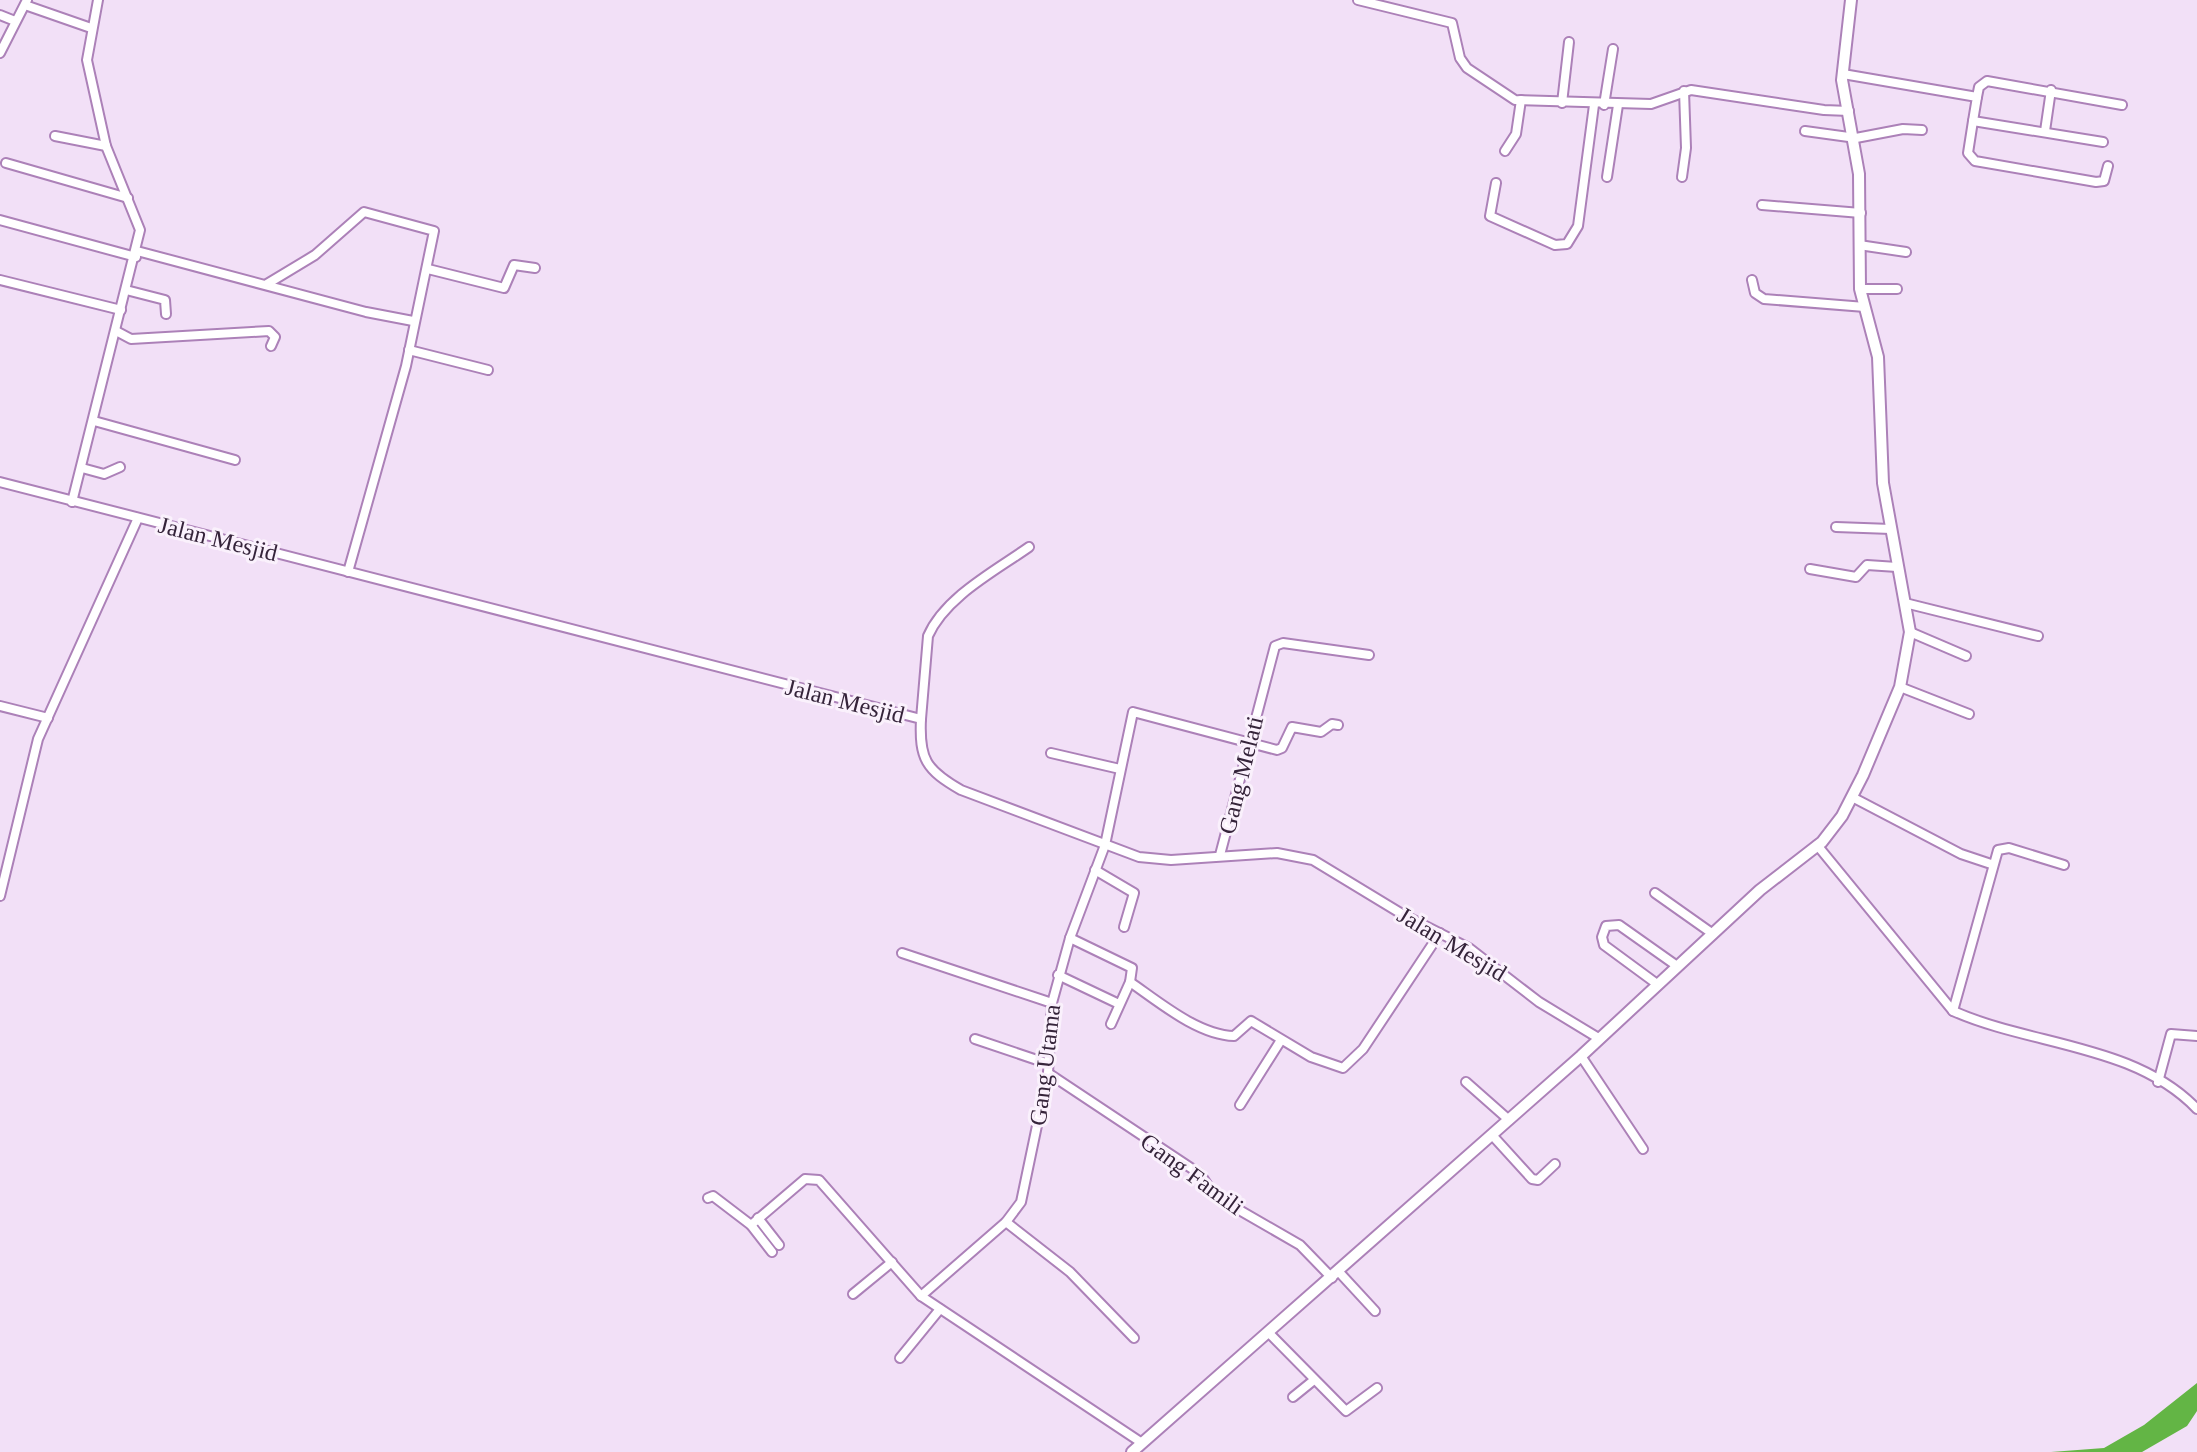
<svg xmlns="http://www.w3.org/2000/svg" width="2197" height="1452" font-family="'Times New Roman',serif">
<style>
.water{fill:#63b545}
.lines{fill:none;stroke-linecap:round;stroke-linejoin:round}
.minor-casing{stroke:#ac81b8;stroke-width:12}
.tertiary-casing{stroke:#ac81b8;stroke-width:14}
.minor{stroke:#fff;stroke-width:8}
.tertiary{stroke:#fff;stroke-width:10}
.labels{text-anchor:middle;stroke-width:6;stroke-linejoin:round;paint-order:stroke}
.street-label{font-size:24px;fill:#35243a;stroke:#faf1fc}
</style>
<rect width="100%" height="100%" fill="#f2e0f7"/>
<polygon class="water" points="2197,1383 2197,1411 2187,1426 2142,1452 2051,1452 2104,1448 2144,1425"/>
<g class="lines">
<defs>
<g id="minor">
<polyline points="1358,0 1452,23 1460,58 1467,68 1515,100 1651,104 1691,90 1824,110 1849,111"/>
<polyline points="25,5 91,28"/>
<polyline points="0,15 15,21"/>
<polyline points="0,53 27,0"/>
<polyline points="1843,74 1977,97 1973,121 2103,142"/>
<polyline points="1977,97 1979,87 1987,81 2122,105"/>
<polyline points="1562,103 1569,42"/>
<polyline points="1604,105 1613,49"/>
<polyline points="1973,121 1968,153 1975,161 2096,182 2104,181 2108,166"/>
<polyline points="1805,131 1856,138 1903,129 1922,130"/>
<polyline points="2045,131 2051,90"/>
<polyline points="55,136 106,146"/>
<polyline points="1505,151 1516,134 1521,100"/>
<polyline points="6,163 128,198"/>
<polyline points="1607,177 1618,105"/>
<polyline points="1682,177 1686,148 1684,91"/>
<polyline points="1496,183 1490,216 1555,245 1567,244 1578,226 1594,105"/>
<polyline points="1762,205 1861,213"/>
<polyline points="0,220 136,257"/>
<polyline points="1859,245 1906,252"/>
<polyline points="137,251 366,312 413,321"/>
<polyline points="428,269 504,288 514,265 535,268"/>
<polyline points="0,280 121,310"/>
<polyline points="1752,280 1755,293 1764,299 1865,307"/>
<polyline points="267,284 315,255 364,212 434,231 406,366 348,572"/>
<polyline points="1860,289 1897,289"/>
<polyline points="126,290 165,300 166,314"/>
<polyline points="116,331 131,339 269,331 275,337 271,346"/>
<polyline points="409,350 488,370"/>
<polyline points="94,421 235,460"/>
<polyline points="82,468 104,474 120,467"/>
<path d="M0,482L921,719C919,759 926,770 961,790L1139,857L1171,860L1277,853L1313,860L1402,914L1469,948L1539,1002L1600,1039"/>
<polyline points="72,502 140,230 106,146 87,60 98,0"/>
<polyline points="1836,527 1891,529"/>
<polyline points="1810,569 1856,577 1867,565 1897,567"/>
<polyline points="1905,603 2038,636"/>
<polyline points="1910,632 1966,656"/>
<polyline points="1900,687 1969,714"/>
<polyline points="0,706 48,718"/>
<path d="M921,719L928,636C945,597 995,571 1029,547"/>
<polyline points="1051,753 1120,769"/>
<polyline points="1852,797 1961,854 1991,864"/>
<path d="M1817,845L1953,1011C2032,1046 2135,1044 2197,1109"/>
<polyline points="1220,855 1275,646 1283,643 1369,655"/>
<polyline points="1095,870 1134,893 1124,927"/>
<polyline points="1655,893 1713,934"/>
<polyline points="0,896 38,739 138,518"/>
<polyline points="1070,938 1132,968 1130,982"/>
<polyline points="902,953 1052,1003"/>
<polyline points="1058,975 1119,1004"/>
<polyline points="1657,984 1604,945 1602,937 1606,926 1619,925 1677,966"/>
<polyline points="1953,1011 1998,850 2009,848 2064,865"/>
<path d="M1111,1024L1130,982C1159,1002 1198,1035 1234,1036L1251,1021L1311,1057L1343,1068L1363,1049L1440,933"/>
<polyline points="975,1039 1046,1063"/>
<polyline points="1581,1056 1643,1149"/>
<polyline points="1048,1073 1200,1174 1215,1196 1300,1245 1332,1278"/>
<polyline points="1466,1082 1509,1120"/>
<polyline points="2158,1082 2171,1034 2197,1036"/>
<polyline points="1240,1105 1281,1040"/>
<polyline points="1492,1135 1532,1179 1538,1180 1555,1164"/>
<polyline points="708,1198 713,1196 751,1225 772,1252"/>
<polyline points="758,1218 779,1245"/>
<polyline points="1006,1222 1070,1272 1134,1338"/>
<polyline points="751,1225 805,1179 819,1180 921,1296 1142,1443"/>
<polyline points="1339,1272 1375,1311"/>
<polyline points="853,1294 892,1262"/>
<polyline points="921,1296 1006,1222 1021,1202 1048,1073 1052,1003 1070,938 1105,845 1133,712 1277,750 1282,748 1292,727 1321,732 1332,724 1338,725"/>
<polyline points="1268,1332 1346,1411 1377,1388"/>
<polyline points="900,1358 940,1309"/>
<polyline points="1293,1397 1314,1380"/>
</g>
<polyline id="tertiary" points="1132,1452 1581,1056 1760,890 1822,842 1842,816 1863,775 1900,687 1910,632 1883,483 1878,357 1860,289 1859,174 1842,80 1851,0"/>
</defs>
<use href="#minor" class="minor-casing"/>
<use href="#tertiary" class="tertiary-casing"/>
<use href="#minor" class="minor"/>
<use href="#tertiary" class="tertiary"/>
</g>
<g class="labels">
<g class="street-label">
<text transform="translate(218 539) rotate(14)" y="8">Jalan Mesjid</text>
<text transform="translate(845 701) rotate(14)" y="8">Jalan Mesjid</text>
<text transform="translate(1241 775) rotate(-76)" y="8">Gang Melati</text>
<text transform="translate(1452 944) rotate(31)" y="8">Jalan Mesjid</text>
<text transform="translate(1045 1065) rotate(-83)" y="8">Gang Utama</text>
<text transform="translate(1192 1174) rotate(36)" y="8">Gang Famili</text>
</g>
</g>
</svg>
